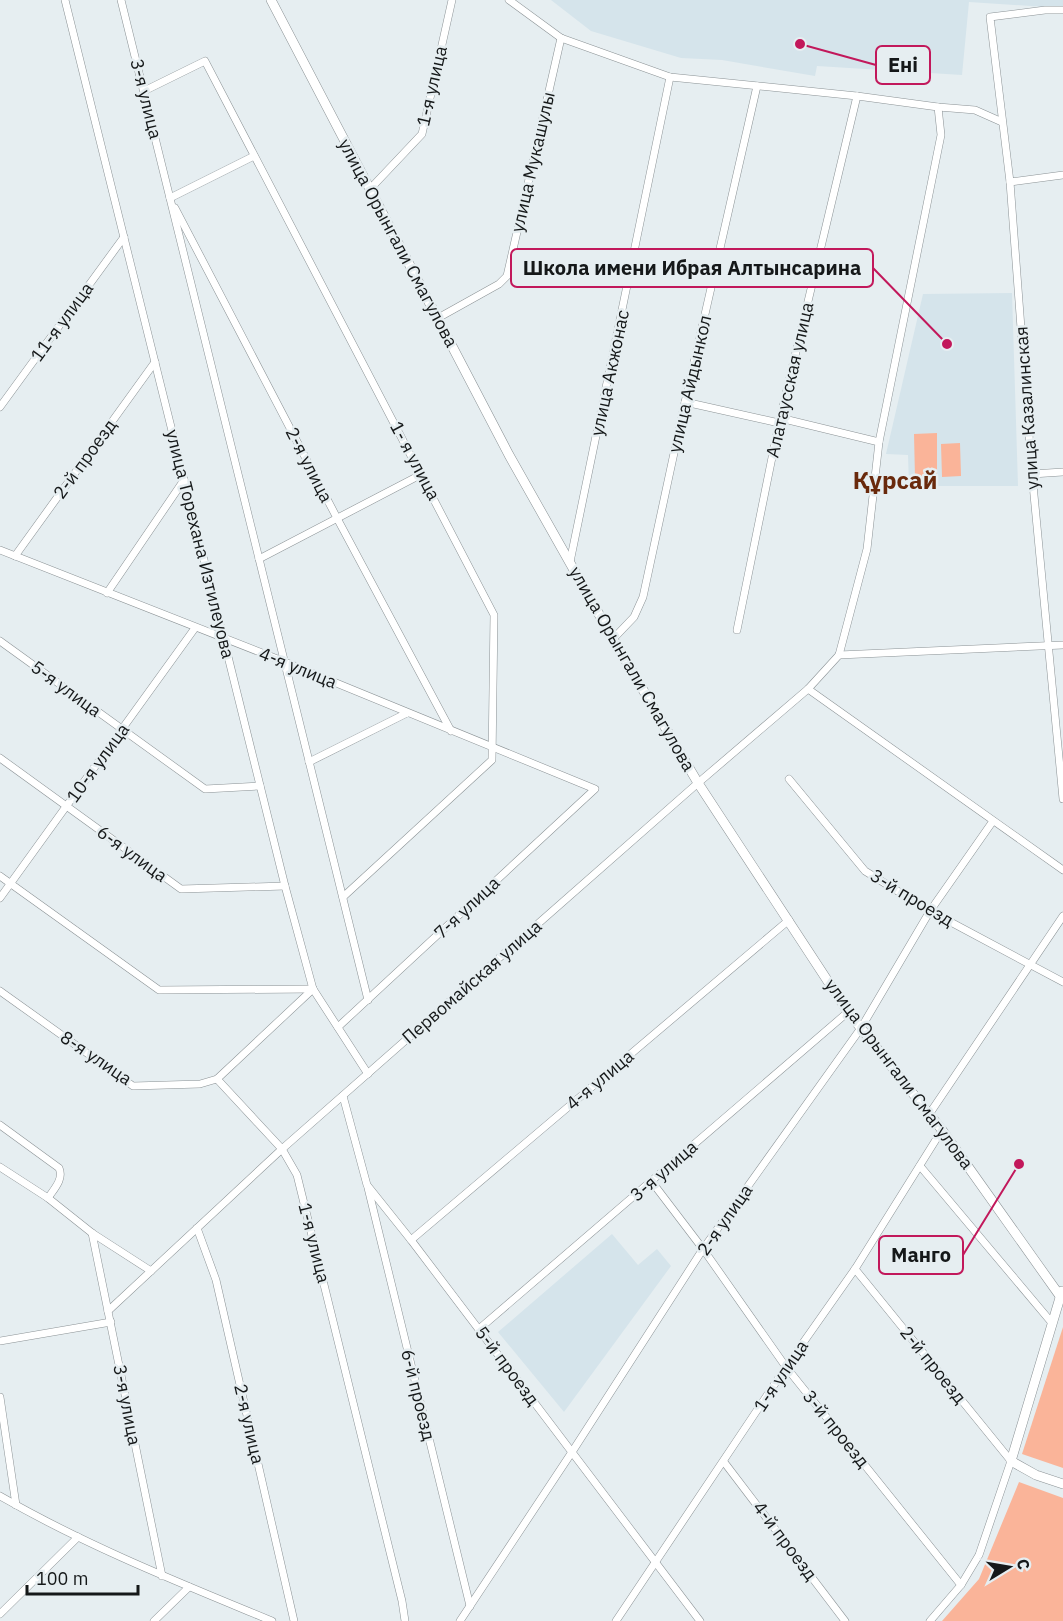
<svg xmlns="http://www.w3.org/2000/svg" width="1063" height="1621" font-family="'IBM Plex Sans',sans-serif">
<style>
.built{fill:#d5e4eb}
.green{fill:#fab499}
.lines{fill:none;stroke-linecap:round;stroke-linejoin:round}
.street-casing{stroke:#8b9295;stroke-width:8}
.secondary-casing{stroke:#8b9295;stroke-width:10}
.street{stroke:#fff;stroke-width:7}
.secondary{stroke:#fff;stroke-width:9}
.labels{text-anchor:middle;stroke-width:5;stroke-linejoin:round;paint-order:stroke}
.street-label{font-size:18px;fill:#151819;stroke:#e6eef1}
.district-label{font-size:24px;font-weight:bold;fill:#69290c;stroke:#e6eef1}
.leader{fill:none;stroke:#c2185b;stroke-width:2}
.callout-dot{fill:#c2185b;stroke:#e6eef1;stroke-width:2}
.callout{fill:#e6eef1;stroke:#c2185b;stroke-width:2}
.callout-label{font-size:20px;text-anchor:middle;font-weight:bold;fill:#151819}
</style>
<rect width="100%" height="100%" fill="#e6eef1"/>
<g class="built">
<polygon points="551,0 1063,0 1063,8 969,2 962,75 817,66 815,76 722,60 681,58 591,31"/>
<polygon points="1012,293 1018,486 909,486 908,455 886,454 923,294"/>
<polygon points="612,1234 638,1265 657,1249 671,1266 564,1412 498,1332"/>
</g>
<g class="green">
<polygon points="937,433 937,478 915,478 914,434"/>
<polygon points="960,443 961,476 942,477 941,444"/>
<polygon points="1063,1327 1063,1468 1022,1454"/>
<polygon points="1019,1482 1063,1498 1063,1621 942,1621 979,1579"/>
</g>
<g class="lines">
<defs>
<g id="street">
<polyline points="65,0 285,886 313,989 368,1074"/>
<polyline points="121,0 368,1000"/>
<polyline points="509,0 561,38 670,77 857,96 938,107 975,110 1002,122"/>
<polyline points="1063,10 1045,10 990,17 1010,182 1032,474 1063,799"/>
<polyline points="144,91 205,61 494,615 492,760 343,897"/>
<polyline points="1010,182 1063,175"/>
<polyline points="370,189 422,134 452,0"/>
<polyline points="170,198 254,156"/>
<polyline points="175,208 338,520 451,731"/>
<polyline points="438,318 499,284 507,276 561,38"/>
<polyline points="685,402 779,423"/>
<polyline points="0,407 124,237"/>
<polyline points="780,418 879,442"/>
<polyline points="1032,474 1063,472"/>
<polyline points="0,550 285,662 595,789 338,1027"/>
<polyline points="15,556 155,362"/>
<polyline points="259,559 422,474"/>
<polyline points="570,562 670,77"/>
<polyline points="107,593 184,480"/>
<polyline points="737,630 779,423 857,96"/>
<polyline points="613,639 634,617 643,597 685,402 757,86"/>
<polyline points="0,641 205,789 260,786"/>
<polyline points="839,655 1063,645"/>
<polyline points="808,689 1063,870"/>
<polyline points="0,758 181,889 285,886"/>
<polyline points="309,762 407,713"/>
<polyline points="789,779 865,871 930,911 1063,982"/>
<polyline points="0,876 159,990 313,989"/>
<polyline points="0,898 195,628"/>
<polyline points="0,991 133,1086 200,1084 217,1079 313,989"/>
<polyline points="217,1079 282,1149 297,1175 402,1601 405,1621"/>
<polyline points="343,1096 367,1185 411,1240 700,1621"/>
<polyline points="930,1113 1063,916"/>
<path d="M0,1125L59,1168C64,1179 54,1189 48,1198"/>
<polyline points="920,1166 1052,1323"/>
<polyline points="0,1167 48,1198 92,1233 151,1271"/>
<polyline points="652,1182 703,1249 786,1367 961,1585"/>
<polyline points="368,1188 470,1606"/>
<polyline points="197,1228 216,1280 294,1621"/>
<polyline points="92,1233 162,1576"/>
<polyline points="411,1240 789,920"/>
<polyline points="855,1269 1011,1461 979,1555 961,1585 930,1621"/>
<polyline points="108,1311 282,1149 698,783 808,689 839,655 867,549 879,442 941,135 938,107"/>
<polyline points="479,1329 848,1012"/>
<polyline points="0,1341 111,1322"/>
<polyline points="0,1397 16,1505"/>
<polyline points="724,1462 845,1621"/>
<path d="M0,1496C87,1546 180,1583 272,1621"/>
<polyline points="0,1614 78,1537"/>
<polyline points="154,1621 189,1587"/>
<polyline points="460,1621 572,1452 703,1249 861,1028 930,911 993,821"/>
<polyline points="616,1621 786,1367 855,1269 942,1130"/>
</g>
<g id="secondary">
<polyline points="271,0 509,455 613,639 698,783 848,1012 942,1130 1060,1296"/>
<polyline points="1062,1291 1011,1461 1036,1475 1063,1484"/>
</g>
</defs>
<use href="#street" class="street-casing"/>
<use href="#secondary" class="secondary-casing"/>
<use href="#street" class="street"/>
<use href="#secondary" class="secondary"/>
</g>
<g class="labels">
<g class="street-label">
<text transform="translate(432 86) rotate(-77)" y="6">1-я улица</text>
<text transform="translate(146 99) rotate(76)" y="6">3-я улица</text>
<text transform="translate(533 162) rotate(-77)" y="6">улица Мукашулы</text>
<text transform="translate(398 243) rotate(62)" y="6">улица Орынгали Смагулова</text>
<text transform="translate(62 322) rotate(-54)" y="6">11-я улица</text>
<text transform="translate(610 373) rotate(-78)" y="6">улица Акжонас</text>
<text transform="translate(790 380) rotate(-77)" y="6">Алатаусская улица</text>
<text transform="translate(690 384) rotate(-77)" y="6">улица Айдынкол</text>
<text transform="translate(1027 408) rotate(-94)" y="6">улица Казалинская</text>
<text transform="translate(85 459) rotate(-54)" y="6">2-й проезд</text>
<text transform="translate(415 461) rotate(62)" y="6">1- я улица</text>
<text transform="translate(309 465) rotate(63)" y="6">2-я улица</text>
<text transform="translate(200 544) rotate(76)" y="6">улица Торехана Изтилеуова</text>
<text transform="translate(298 668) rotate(22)" y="6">4-я улица</text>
<text transform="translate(632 669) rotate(60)" y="6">улица Орынгали Смагулова</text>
<text transform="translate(66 689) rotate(36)" y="6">5-я улица</text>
<text transform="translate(98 763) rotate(-54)" y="6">10-я улица</text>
<text transform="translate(132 854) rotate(36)" y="6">6-я улица</text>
<text transform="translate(912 898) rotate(31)" y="6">3-й проезд</text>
<text transform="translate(467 908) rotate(-43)" y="6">7-я улица</text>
<text transform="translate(472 982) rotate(-41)" y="6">Первомайская улица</text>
<text transform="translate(96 1058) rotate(34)" y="6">8-я улица</text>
<text transform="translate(899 1074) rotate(53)" y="6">улица Орынгали Смагулова</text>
<text transform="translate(600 1080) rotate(-40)" y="6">4-я улица</text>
<text transform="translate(664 1171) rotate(-41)" y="6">3-я улица</text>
<text transform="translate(725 1220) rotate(-55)" y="6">2-я улица</text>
<text transform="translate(314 1243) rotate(76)" y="6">1-я улица</text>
<text transform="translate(933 1365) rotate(51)" y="6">2-й проезд</text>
<text transform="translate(507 1366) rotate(53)" y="6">5-й проезд</text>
<text transform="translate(781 1376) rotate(-56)" y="6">1-я улица</text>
<text transform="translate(418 1395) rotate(76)" y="6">6-й проезд</text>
<text transform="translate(127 1405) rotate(79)" y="6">3-я улица</text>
<text transform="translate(249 1424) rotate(77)" y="6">2-я улица</text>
<text transform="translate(836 1429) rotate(51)" y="6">3-й проезд</text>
<text transform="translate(785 1541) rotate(53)" y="6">4-й проезд</text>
</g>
<g class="district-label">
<text x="895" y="489">Құрсай</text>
</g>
</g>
<path class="leader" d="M800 44L876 65M947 344L873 268M1019 1164L963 1255"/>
<g class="callout-dot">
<circle cx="800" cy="44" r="6"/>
<circle cx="947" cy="344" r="6"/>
<circle cx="1019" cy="1164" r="6"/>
</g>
<g class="callout">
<rect x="876" y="46" width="54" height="38" rx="6"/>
<rect x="511" y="249" width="362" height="38" rx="6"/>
<rect x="879" y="1236" width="84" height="38" rx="6"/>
</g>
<g class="callout-label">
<text x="903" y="72">Ені</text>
<text x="692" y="275">Школа имени Ибрая Алтынсарина</text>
<text x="921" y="1262">Манго</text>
</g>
<g transform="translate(1009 1567) rotate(79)" stroke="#e6eef1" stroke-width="4.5" paint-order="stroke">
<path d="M0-4.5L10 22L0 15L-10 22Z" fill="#151819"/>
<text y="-9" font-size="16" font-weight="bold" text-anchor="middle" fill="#151819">С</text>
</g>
<path d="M27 1585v9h111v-9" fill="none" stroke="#151819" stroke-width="3"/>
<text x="36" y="1585" font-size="18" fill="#151819" stroke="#e6eef1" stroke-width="4.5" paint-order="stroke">100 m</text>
</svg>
